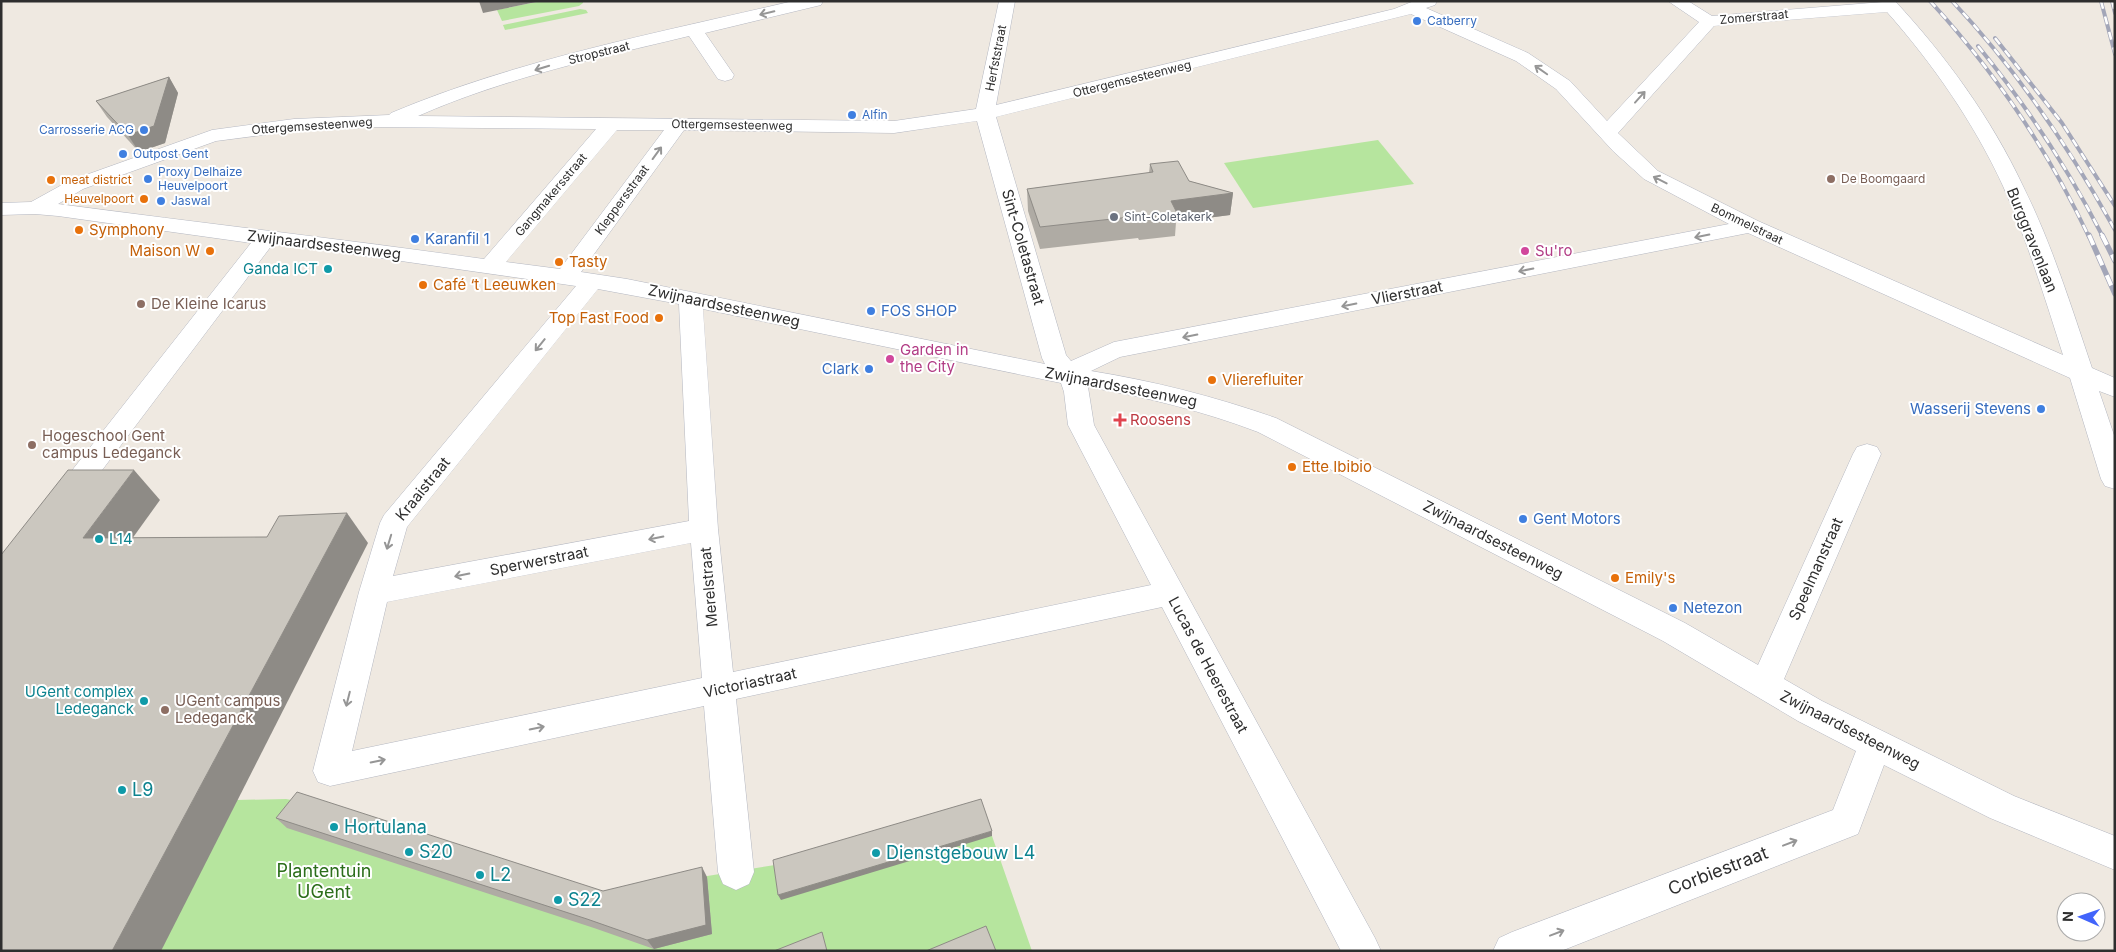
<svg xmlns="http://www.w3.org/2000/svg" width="2116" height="952" font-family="Inter,sans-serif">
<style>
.green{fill:#b6e59e}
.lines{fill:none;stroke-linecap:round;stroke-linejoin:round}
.minor-casing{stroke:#b4b7c1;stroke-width:1}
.minor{fill:#fff;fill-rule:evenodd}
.rail-far1-casing{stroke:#a3a6b8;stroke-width:4}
.rail-casing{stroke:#a3a6b8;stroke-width:5.5}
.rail-far1{stroke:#fff;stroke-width:2.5;stroke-dasharray:8;stroke-linecap:butt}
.rail{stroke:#fff;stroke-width:4;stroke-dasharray:11;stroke-linecap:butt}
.wall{fill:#afaba4}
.shaded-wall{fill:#8e8b86}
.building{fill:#cbc7bf;stroke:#8e8b86}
.oneway{stroke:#969696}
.shop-dot{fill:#3f7fe0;stroke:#fff;stroke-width:2}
.education-dot{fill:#8d6e63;stroke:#fff;stroke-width:2}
.food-dot{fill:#e8710a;stroke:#fff;stroke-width:2}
.worship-dot{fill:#6b7280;stroke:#fff;stroke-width:2}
.hotel-dot{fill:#d1479c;stroke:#fff;stroke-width:2}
.culture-dot{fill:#0f9aa8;stroke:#fff;stroke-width:2}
.health-dot{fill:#e0444e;stroke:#fff;stroke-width:2}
.labels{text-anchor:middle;stroke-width:4;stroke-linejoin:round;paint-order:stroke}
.far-street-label{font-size:12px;fill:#2e2e2e;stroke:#fff}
.far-shop-label{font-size:12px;fill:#366cbe;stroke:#fff;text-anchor:start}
.far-education-label{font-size:12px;fill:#785e54;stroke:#fff;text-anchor:start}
.far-food-label{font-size:12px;fill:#c56008;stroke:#fff;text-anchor:start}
.far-worship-label{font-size:12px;fill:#5b616d;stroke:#fff;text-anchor:start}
.food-label{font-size:15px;fill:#c56008;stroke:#fff;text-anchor:start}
.shop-label{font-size:15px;fill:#366cbe;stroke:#fff;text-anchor:start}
.street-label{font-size:15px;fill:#2e2e2e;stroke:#fff}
.hotel-label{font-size:15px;fill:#b23c85;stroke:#fff;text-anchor:start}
.culture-label{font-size:15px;fill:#0d838f;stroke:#fff;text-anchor:end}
.education-label{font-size:15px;fill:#785e54;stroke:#fff;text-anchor:start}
.health-label{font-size:15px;fill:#be3a42;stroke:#fff;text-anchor:start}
.near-culture-label{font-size:18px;fill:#0d838f;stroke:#fff;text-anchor:start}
.near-park-label{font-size:18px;fill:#2c6e1b;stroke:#fff}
.near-street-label{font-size:18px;fill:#2e2e2e;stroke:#fff}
</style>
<rect width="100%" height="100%" fill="#efe9e1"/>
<g class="green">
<polygon points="541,1 583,1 583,3 579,6 502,21 497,10"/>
<polygon points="580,9 586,10 588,13 505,30 503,25"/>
<polygon points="1378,140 1414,184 1253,208 1224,163"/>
<polygon points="286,799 307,803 591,895 775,865 992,836 1032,951 160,951 236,800"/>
</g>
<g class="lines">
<defs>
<path id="minor" d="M793,1H823L821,5L705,33L734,75L732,79L725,81L718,79L689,36C598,58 504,78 418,116L894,121L976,109L999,1H1015L996,105L1394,9L1414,1H1437L1435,5L1426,8L1528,53L1570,81L1607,121L1699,22L1668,1H1688L1712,16L1895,1C1946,56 1991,118 2023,186C2052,244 2071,306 2092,368L2115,378V397L2099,391L2115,438V489L2105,486L2101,479L2070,378L1748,233L1120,357L1091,371C1154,381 1216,397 1276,418L1685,623L1758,665L1853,454L1857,447L1867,444L1877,447L1881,454L1784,679L1822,701L2014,796L2115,836V870L1990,818L1884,765L1858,834L1561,951H1493L1499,938L1512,932L1833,810L1856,751L1798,721L1663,641L1258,432C1203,411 1146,397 1088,387L1094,425L1375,938L1381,951H1341L1162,607L736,699L754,872L749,884L736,890L723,884L718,872L704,706L330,786L318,782L313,771L359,592L380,523L384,515L576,286L310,248L272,245L75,506L65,509L55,506L51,499L55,492L251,243L58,216L35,214L1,215V203L31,202L69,181L212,130L294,119L389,115L391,113C519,59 658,33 793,1ZM1887,12C1933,64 1974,123 2003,186C2027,240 2045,298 2063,355L1758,221L1658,171L1618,133L1714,26ZM1411,14L1516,61L1556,89L1613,151L1644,179L1729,224L1114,342L1071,361L1066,355L996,117ZM977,121L1042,358L1045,364L627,279L581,272L684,130L894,133ZM375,127L596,129L484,259C342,239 200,223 58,204L83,189L216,141L294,131ZM617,130H664L560,269L506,262ZM598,289L679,304L689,521L393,576L407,527ZM703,309L1061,383L1064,392L1068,425L1151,585L733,672L718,529ZM691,543L702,678L352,751L387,602Z"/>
</defs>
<use href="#minor" class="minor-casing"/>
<use href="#minor" class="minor"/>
<defs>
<g id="rail-far1">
<path d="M1930,1C1995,72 2048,150 2089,237"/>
<path d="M1952,1C2017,70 2069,147 2115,230"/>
<polyline points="2101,1 2115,54"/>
<polyline points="2112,1 2115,13"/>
<polyline points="1995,38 2062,123 2115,206"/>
<path d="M1978,46C2026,105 2068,168 2103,237"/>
</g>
<g id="rail">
<polyline points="2089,235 2115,294"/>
<polyline points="2102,235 2115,261"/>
</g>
</defs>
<use href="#rail-far1" class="rail-far1-casing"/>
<use href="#rail" class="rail-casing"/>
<use href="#rail-far1" class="rail-far1"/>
<use href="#rail" class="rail"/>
</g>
<g class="wall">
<polygon points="169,77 178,93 165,143 139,152 107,117 96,101"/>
<polygon points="1150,164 1189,181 1233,193 1230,215 1176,222 1175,236 1139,240 1138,238 1040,249 1028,211 1027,189 1149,173"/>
<polygon points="276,818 603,891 707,877 712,934 654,949 594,928 287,828"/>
</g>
<g class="shaded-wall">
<polygon points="479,1 541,1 483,13"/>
<polygon points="169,77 178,93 165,143 139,152 128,135"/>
<polygon points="1233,193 1230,215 1176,222 1177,213 1171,201"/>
<polygon points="134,470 160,500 111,568 83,538"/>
<polygon points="347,513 368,543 161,951 112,951"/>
<polygon points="992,831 992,836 781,900 778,895"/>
<polygon points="702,867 707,877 712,934 654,949 647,940"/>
</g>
<g class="building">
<polygon points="169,77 154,126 128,135 96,101"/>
<polygon points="1178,161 1189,181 1233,193 1171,201 1177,213 1140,218 1139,216 1040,227 1027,189 1153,172 1150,164"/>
<polygon points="68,470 134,470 83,538 267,537 279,516 347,513 112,951 1,951 1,555"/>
<polygon points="297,792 603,891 702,867 706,925 647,940 587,919 276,818"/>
<polygon points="981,799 992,831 778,895 773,860"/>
<polygon points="986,926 996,951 926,951"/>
<polygon points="822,932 827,951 774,951"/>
</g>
<defs><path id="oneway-shaft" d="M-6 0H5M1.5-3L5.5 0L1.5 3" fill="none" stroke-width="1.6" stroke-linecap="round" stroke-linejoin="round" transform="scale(1.25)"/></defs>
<g class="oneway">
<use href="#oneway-shaft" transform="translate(767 13) rotate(167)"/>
<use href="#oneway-shaft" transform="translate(542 68) rotate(163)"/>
<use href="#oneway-shaft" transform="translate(1541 70) rotate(-145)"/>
<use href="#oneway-shaft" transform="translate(1640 97) rotate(-48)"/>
<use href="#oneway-shaft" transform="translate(657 153) rotate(-54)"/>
<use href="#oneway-shaft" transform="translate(1660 180) rotate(-153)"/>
<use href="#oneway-shaft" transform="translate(1702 236) rotate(169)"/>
<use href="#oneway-shaft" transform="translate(1526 270) rotate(169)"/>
<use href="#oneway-shaft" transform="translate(1349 305) rotate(169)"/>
<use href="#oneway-shaft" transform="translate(1190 336) rotate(169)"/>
<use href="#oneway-shaft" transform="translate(540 345) rotate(129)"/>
<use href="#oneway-shaft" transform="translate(656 538) rotate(169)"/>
<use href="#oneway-shaft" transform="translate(389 542) rotate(107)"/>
<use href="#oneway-shaft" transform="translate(462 575) rotate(169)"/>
<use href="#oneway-shaft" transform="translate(348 699) rotate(104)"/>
<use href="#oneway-shaft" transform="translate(537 728) rotate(-12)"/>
<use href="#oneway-shaft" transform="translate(378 761) rotate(-12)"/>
<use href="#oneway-shaft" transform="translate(1790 843) rotate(-21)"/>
<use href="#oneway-shaft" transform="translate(1557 933) rotate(-21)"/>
</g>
<g class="shop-dot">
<circle cx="1417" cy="21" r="5"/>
<circle cx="852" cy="115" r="5"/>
<circle cx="144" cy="130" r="5"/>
<circle cx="123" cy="154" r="5"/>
<circle cx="148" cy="179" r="5"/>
<circle cx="161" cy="201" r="5"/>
<circle cx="415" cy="239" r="5"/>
<circle cx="871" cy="311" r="5"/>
<circle cx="869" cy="369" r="5"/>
<circle cx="2041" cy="409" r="5"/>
<circle cx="1523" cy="519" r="5"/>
<circle cx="1673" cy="608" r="5"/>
</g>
<g class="education-dot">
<circle cx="1831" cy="179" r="5"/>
<circle cx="141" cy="304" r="5"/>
<circle cx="32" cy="445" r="5"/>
<circle cx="165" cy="710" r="5"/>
</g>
<g class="food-dot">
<circle cx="51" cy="180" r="5"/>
<circle cx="144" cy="199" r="5"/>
<circle cx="79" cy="230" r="5"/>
<circle cx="210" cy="251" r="5"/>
<circle cx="559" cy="262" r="5"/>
<circle cx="423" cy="285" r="5"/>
<circle cx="659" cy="318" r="5"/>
<circle cx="1212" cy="380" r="5"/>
<circle cx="1292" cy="467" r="5"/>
<circle cx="1615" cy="578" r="5"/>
</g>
<circle class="worship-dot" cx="1114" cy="217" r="5"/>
<g class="hotel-dot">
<circle cx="1525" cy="251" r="5"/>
<circle cx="890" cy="359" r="5"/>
</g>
<g class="culture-dot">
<circle cx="328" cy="269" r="5"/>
<circle cx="99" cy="539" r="5"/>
<circle cx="144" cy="701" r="5"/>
<circle cx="122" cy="790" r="5"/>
<circle cx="334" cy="827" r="5"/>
<circle cx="409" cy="852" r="5"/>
<circle cx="876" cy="853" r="5"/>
<circle cx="480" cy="875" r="5"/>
<circle cx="558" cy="900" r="5"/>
</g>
<path class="health-dot" d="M1117.5 412.5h5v5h5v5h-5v5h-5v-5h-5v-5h5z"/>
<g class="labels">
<g class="far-street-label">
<text transform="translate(1754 17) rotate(-5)" y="4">Zomerstraat</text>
<text transform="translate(599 53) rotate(-14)" y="4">Stropstraat</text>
<text transform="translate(996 58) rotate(-79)" y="4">Herfststraat</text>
<text transform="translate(1132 79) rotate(-14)" y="4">Ottergemsesteenweg</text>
<text transform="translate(732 125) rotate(1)" y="4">Ottergemsesteenweg</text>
<text transform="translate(312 126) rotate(-4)" y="4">Ottergemsesteenweg</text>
<text transform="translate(551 195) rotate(-50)" y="4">Gangmakersstraat</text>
<text transform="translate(622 200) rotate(-54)" y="4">Kleppersstraat</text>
<text transform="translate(1747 224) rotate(26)" y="4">Bommelstraat</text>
</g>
<g class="far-shop-label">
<text x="1427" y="25">Catberry</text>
<text x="862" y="119">Alfin</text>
<text x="134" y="134" text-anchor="end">Carrosserie ACG</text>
<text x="133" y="158">Outpost Gent</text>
<text x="158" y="176">Proxy Delhaize<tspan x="158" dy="14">Heuvelpoort</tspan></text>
<text x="171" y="205">Jaswal</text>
</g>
<g class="far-education-label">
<text x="1841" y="183">De Boomgaard</text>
</g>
<g class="far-food-label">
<text x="61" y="184">meat district</text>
<text x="134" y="203" text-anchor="end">Heuvelpoort</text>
</g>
<g class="far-worship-label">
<text x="1124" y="221">Sint-Coletakerk</text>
</g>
<g class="food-label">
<text x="89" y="235">Symphony</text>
<text x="200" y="256" text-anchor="end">Maison W</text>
<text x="569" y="267">Tasty</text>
<text x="433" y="290">Café ‘t Leeuwken</text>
<text x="649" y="323" text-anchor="end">Top Fast Food</text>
<text x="1222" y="385">Vlierefluiter</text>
<text x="1302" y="472">Ette Ibibio</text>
<text x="1625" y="583">Emily's</text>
</g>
<g class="shop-label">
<text x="425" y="244">Karanfil 1</text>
<text x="881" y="316">FOS SHOP</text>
<text x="859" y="374" text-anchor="end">Clark</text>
<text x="2031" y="414" text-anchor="end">Wasserij Stevens</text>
<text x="1533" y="524">Gent Motors</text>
<text x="1683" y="613">Netezon</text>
</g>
<g class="street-label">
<text transform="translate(2032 240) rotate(68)" y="5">Burggravenlaan</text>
<text transform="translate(324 245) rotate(7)" y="5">Zwijnaardsesteenweg</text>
<text transform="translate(1023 247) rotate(74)" y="5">Sint-Coletastraat</text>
<text transform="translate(1407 293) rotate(-11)" y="5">Vlierstraat</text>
<text transform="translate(724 306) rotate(12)" y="5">Zwijnaardsesteenweg</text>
<text transform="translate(1121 387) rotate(11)" y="5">Zwijnaardsesteenweg</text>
<text transform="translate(423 489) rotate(-51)" y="5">Kraaistraat</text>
<text transform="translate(1493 540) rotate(27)" y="5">Zwijnaardsesteenweg</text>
<text transform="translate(539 561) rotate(-11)" y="5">Sperwerstraat</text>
<text transform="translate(1816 569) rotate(-66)" y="5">Speelmanstraat</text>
<text transform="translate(709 587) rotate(-95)" y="5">Merelstraat</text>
<text transform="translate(1208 665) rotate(62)" y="5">Lucas de Heerestraat</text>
<text transform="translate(750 683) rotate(-12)" y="5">Victoriastraat</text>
<text transform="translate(1850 730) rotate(27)" y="5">Zwijnaardsesteenweg</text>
</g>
<g class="hotel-label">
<text x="1535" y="256">Su'ro</text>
<text x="900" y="355">Garden in<tspan x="900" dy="17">the City</tspan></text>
</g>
<g class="culture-label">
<text x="318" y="274">Ganda ICT</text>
<text x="109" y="544" text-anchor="start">L14</text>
<text x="134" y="697">UGent complex<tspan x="134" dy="17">Ledeganck</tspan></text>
</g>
<g class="education-label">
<text x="151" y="309">De Kleine Icarus</text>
<text x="42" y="441">Hogeschool Gent<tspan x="42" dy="17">campus Ledeganck</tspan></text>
<text x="175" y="706">UGent campus<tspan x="175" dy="17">Ledeganck</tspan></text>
</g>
<g class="health-label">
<text x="1130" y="425">Roosens</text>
</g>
<g class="near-culture-label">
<text x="132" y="796">L9</text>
<text x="344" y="833">Hortulana</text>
<text x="419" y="858">S20</text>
<text x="886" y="859">Dienstgebouw L4</text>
<text x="490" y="881">L2</text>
<text x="568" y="906">S22</text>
</g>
<g class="near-park-label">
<text x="324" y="877">Plantentuin<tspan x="324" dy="21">UGent</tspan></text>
</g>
<g class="near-street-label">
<text transform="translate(1718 871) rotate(-21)" y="6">Corbiestraat</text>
</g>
</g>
<rect width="2116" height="952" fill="none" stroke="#2e2e2e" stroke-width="5"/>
<g transform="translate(2081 917) rotate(272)"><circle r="24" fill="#ffffff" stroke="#ababab"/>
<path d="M0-4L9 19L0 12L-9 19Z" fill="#4264fb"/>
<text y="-8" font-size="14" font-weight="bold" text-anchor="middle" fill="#2e2e2e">N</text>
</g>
</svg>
